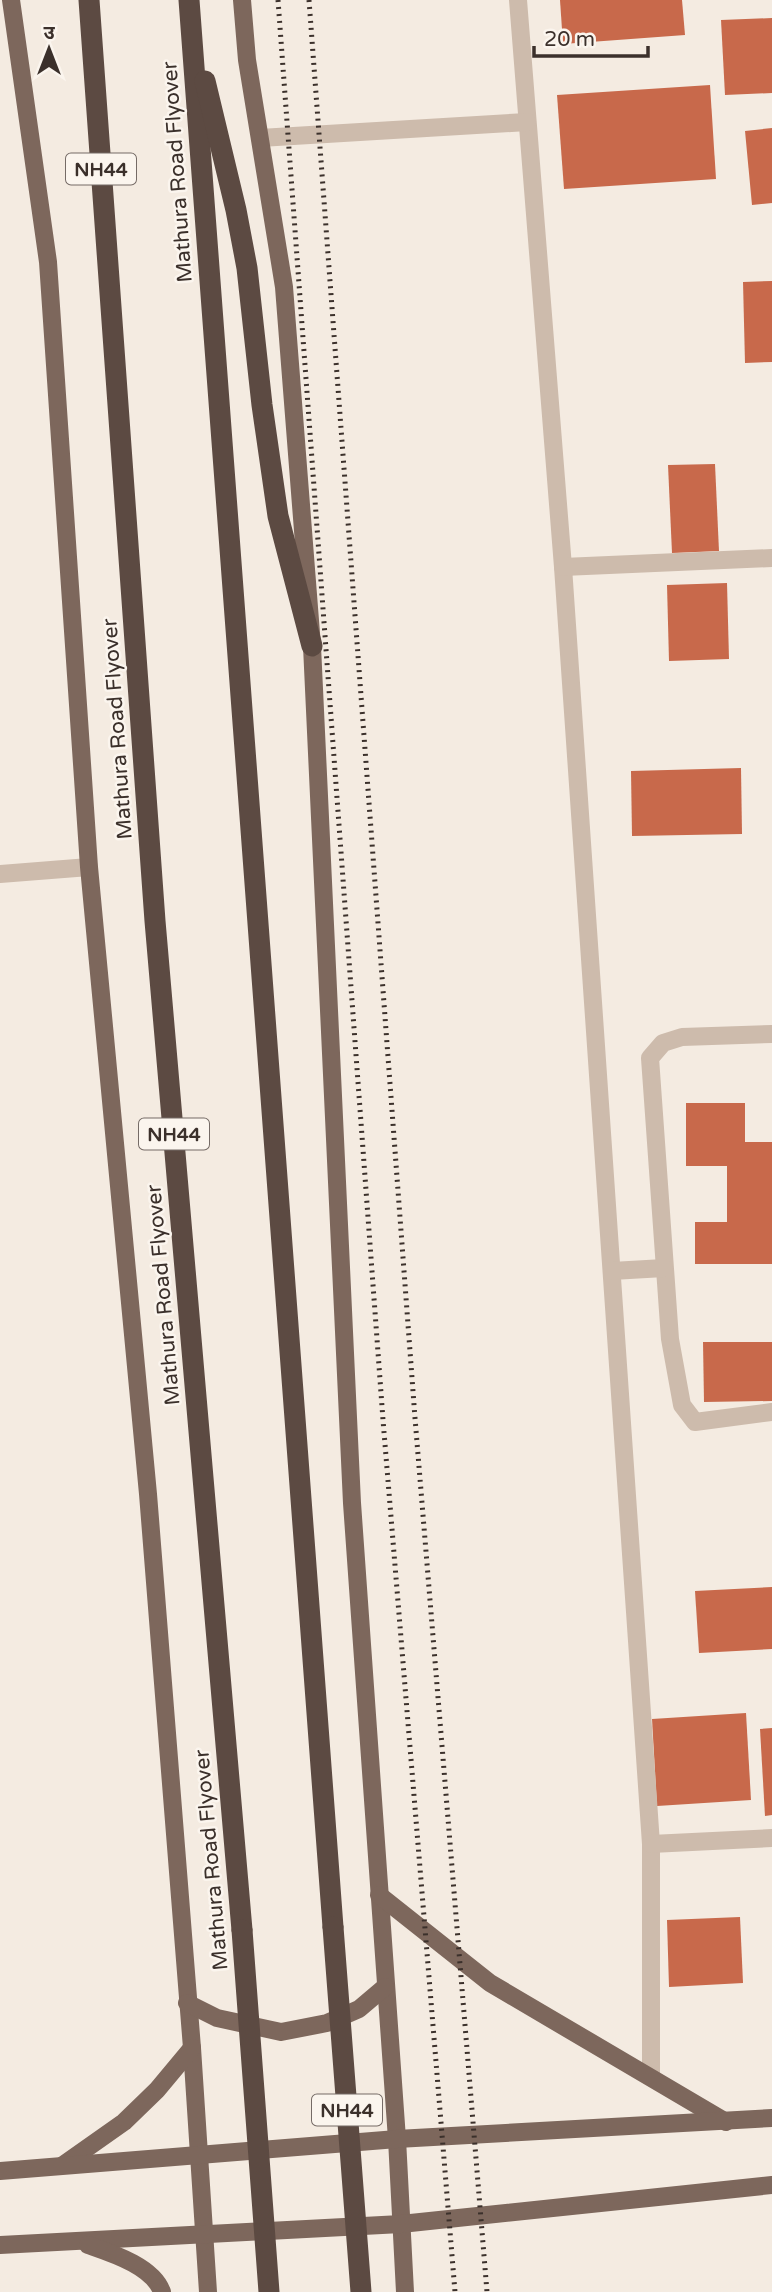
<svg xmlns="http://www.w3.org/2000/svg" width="772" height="2292" font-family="'Varela Round','Noto Sans Devanagari',sans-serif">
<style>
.building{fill:#c8694b}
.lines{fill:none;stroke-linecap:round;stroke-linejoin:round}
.minor{stroke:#cdbbac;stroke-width:18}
.major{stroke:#7d675c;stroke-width:18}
.highway{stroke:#5c4a42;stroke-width:21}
.rail{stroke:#3b302b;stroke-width:5;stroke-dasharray:2 5;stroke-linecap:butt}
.highway-bridge{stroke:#5c4a42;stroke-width:21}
.labels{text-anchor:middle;stroke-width:5;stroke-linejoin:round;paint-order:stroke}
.shield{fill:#fbf5ee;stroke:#756b66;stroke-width:2}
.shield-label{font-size:19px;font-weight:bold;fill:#3b302b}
.street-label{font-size:21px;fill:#3b302b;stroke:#fbf5ee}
</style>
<rect width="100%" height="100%" fill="#f4ebe1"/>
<g class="building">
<polygon points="560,0 682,0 685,35 563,44"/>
<polygon points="772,18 772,93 725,95 721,20"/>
<polygon points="710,85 716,179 564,189 557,95"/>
<polygon points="772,128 772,203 752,205 745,131"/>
<polygon points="772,281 772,362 745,363 743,282"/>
<polygon points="715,464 719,551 672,553 668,465"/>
<polygon points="727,583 729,659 669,661 667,585"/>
<polygon points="741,768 742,834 632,836 631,771"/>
<polygon points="686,1103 745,1103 745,1142 772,1142 772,1264 695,1264 695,1222 727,1222 727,1166 686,1166"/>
<polygon points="703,1342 772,1342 772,1401 704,1402"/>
<polygon points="772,1587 772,1649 699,1653 695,1591"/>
<polygon points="746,1713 751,1800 657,1806 652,1719"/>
<polygon points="772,1728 772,1815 765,1816 760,1729"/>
<polygon points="740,1917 743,1983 669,1987 667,1920"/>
</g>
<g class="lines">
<g class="minor">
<polyline points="518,0 563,567 651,1844 651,2077"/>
<polyline points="260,138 527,122"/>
<polyline points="563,567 772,558"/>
<polyline points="0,874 89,867"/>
<polyline points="772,1034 682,1037 663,1043 650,1058 670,1339 682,1405 695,1422 772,1412"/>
<polyline points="612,1271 664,1268"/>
<polyline points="651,1844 772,1838"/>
</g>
<g class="major">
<polyline points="11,0 48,262 89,867 148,1494 192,2048 208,2292"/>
<polyline points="242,0 247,60 284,287 312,646 352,1503 397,2139 405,2292"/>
<polyline points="379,1895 490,1983 726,2122"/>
<polyline points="187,2003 217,2018 281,2032 327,2023 359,2009 385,1987"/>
<polyline points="63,2165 124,2122 157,2090 192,2048"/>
<polyline points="0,2171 397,2139 772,2118"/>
<polyline points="0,2245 401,2224 772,2185"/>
<path d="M88,2245C111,2253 153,2266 162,2292"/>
</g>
<g class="highway">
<polyline points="89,0 155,921 242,1930"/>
<polyline points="189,0 333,1927"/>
<polyline points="205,81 236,210 247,268 262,405 278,516 312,646"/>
</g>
<g class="rail">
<polyline points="278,0 383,1420 455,2292"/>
<polyline points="309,0 415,1418 487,2292"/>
</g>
<g class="highway-bridge">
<polyline points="333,1927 361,2292"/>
<polyline points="242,1930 269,2292"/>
</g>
</g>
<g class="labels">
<g class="shield">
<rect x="66" y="153.5" width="70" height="31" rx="5"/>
<rect x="139" y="1118.5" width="70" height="31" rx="5"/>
<rect x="312" y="2094.5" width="70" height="31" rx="5"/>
</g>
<g class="shield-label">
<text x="101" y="176">NH44</text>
<text x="174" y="1141">NH44</text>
<text x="347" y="2117">NH44</text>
</g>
<g class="street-label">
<text transform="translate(177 172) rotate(-94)" y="7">Mathura Road Flyover</text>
<text transform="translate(117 729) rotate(-94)" y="7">Mathura Road Flyover</text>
<text transform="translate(163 1295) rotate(-95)" y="7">Mathura Road Flyover</text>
<text transform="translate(211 1860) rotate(-95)" y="7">Mathura Road Flyover</text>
</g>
</g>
<g transform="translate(49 49)" stroke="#fbf5ee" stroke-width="5" paint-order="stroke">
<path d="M0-5L12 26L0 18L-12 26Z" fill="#3b302b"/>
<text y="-10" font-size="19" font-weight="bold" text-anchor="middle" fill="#3b302b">उ</text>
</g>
<path d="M534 46v10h114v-10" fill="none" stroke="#3b302b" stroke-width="3.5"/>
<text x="544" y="46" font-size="21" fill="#3b302b" stroke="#fbf5ee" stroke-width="5" paint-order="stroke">20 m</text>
</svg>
